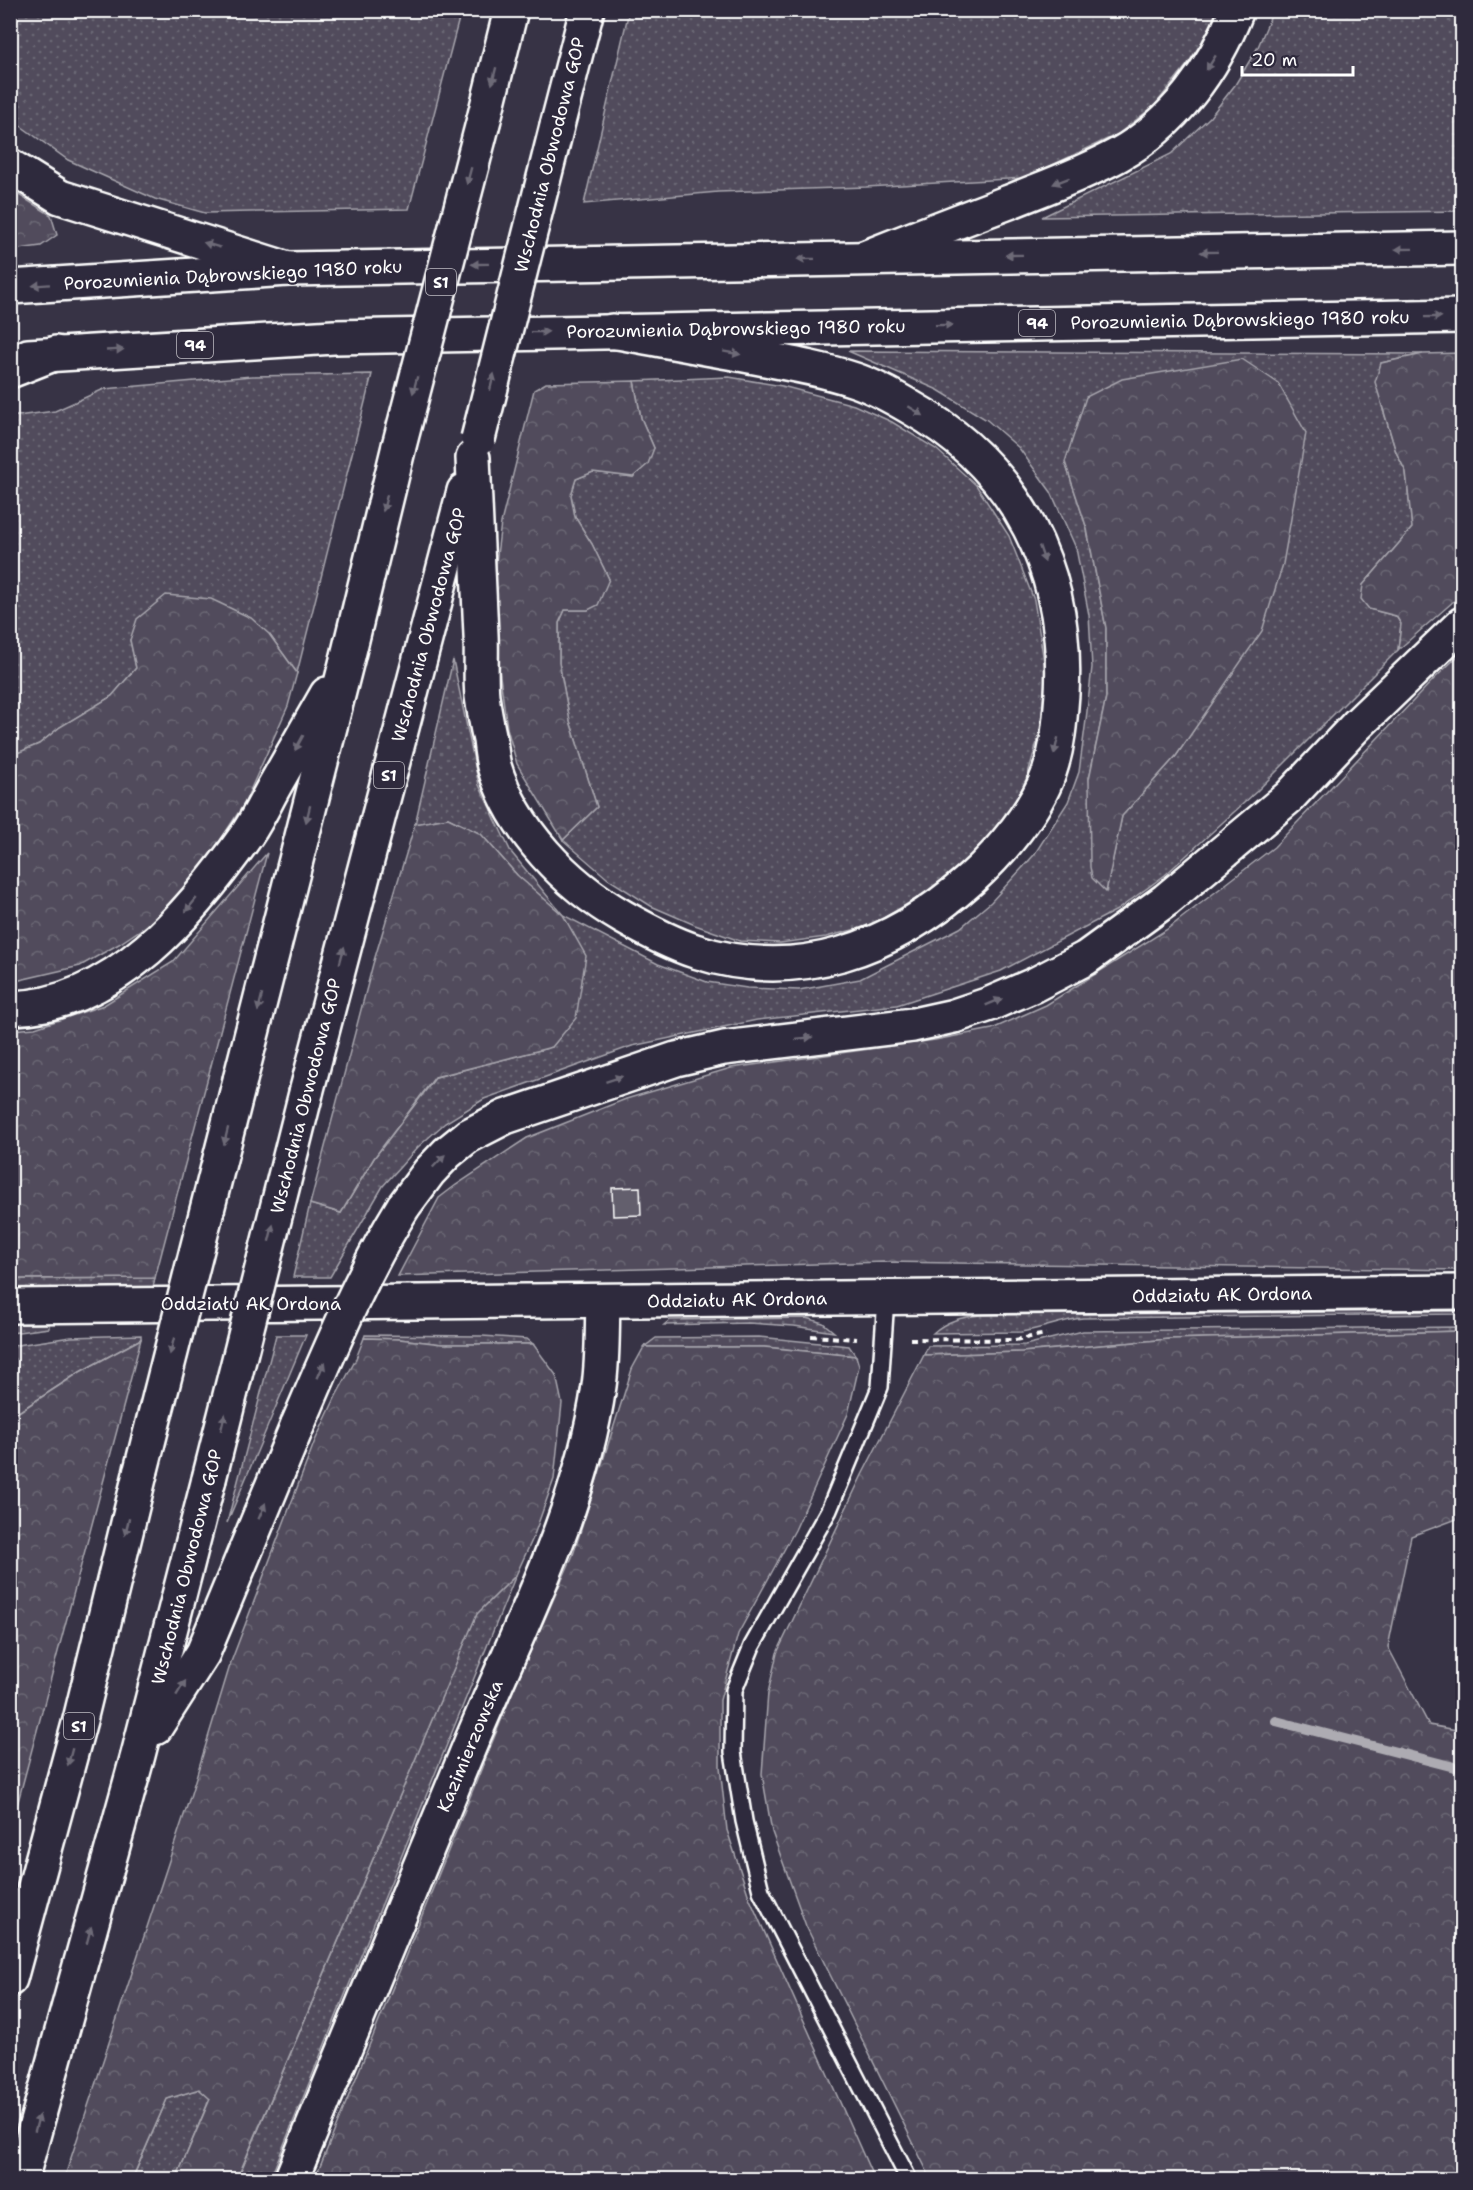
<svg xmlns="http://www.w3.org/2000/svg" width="1473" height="2190" font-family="'Shantell Sans',sans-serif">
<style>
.grass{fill:url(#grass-dots);stroke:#a8a6ae;stroke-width:1.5;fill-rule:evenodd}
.forest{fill:url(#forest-crowns);stroke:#a8a6ae;stroke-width:1.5}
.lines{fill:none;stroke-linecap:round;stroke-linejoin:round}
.stream{stroke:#adabb2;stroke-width:10}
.building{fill:#635f6d;stroke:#fff;stroke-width:1.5}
.lane-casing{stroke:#fff;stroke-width:20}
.secondary-casing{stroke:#fff;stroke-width:38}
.primary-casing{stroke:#fff;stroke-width:38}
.highway-casing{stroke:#fff;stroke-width:38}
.path{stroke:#fff;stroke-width:4;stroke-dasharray:6 4.5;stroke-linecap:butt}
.lane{stroke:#2f2a3d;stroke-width:15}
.secondary{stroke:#2f2a3d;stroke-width:33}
.primary{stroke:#2f2a3d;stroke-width:33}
.highway{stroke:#2f2a3d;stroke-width:33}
.highway-bridge-casing{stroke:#fff;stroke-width:38;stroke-linecap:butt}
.highway-bridge{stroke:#2f2a3d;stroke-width:33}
.oneway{fill:#6d6a77}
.labels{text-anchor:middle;stroke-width:4.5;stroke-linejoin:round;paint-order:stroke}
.shield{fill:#2f2a3d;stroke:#c1bfc5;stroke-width:1.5}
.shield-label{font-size:16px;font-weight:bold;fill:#fff}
.street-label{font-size:18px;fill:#fff;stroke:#2f2a3d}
</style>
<defs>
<pattern id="grass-dots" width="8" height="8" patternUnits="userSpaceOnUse" patternTransform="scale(1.5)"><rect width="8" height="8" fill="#514c5c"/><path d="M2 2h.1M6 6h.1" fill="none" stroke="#6b6774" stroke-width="1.8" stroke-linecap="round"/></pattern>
<pattern id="forest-crowns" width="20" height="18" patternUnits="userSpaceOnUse" patternTransform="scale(1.5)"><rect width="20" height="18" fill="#514c5c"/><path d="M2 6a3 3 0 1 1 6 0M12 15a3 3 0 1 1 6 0" fill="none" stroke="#6b6774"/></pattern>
</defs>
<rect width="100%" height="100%" fill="#373345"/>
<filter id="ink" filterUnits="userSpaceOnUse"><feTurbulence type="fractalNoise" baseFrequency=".0167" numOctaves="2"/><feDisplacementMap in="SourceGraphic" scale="12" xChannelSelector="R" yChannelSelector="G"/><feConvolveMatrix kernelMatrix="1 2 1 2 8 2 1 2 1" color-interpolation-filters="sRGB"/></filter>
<g filter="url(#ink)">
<g class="grass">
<polygon points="10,11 11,10 461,11 409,209 205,213 155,199 68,160 18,124 11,115"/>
<polygon points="629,11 629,10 1218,11 1209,31 1187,65 1155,105 1118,134 1025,178 866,187 718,192 584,204"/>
<polygon points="1273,11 1462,11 1462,211 1042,217 1171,154 1210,117 1235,85 1258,47"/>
<path d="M848,351L1423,354L1381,363V403L1396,452L1406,472L1412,528L1363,585L1369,609L1396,616L1401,624L1398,650L1256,792L1165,875L1117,910L1001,971L897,1005L757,1020L632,1046L484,1099L445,1123L418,1147L383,1186L330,1277H293L310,1204L341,1213L374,1158L436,1077L552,1047L517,875L481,834L448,818L415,824L453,660L479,785L511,852L563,915L658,964L707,982L747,988L799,990L860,979L960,928L991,902L1034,855L1068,802L1079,772L1086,720L1092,667L1089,615L1076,548L1051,492L1019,448L987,420L938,390ZM1065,462L1212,703L1176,756L1122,816L1106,891L1089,779L1106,697V628L1087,529Z"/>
<polygon points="372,374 297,673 269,634 130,640 136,668 112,696 60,727 39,744 11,756 10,417 55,411 104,389 252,376"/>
<polygon points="729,377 782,386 854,405 892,422 936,449 976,485 1009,536 1034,600 1046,674 1040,732 1027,777 1013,809 997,831 951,878 872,925 826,937 780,943 740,941 695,925 651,906 608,879 563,840 597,807 570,721 559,663 559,623 565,610 588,610 609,579 592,544 575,517 571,495 576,479 593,472 633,477 654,448 641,418 634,381"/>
<polygon points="155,1278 153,1287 11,1289 10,1279"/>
<path d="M1462,1311V1314L1083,1318C1062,1320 1042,1329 1021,1332L933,1333C946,1321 962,1317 980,1315Z"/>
<polygon points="806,1318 823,1323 834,1332 794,1326 749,1323 664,1325 670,1320"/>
<polygon points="11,1324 49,1324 49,1328 11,1333"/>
<polygon points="1462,1327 1462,1331 1170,1339 1022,1352 924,1355 928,1346 1025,1345 1083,1331"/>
<polygon points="141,1335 141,1339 80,1372 11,1417 11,1346 71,1337"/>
<polygon points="276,1335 306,1335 227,1523"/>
<polygon points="365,1335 482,1336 527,1339 533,1344 442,1344 399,1339 364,1338"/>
<polygon points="759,1337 849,1346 856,1356 764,1347 644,1347 656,1338"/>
<polygon points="516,1575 270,2179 237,2180 477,1613"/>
<polygon points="199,2089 210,2098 176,2179 132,2180 167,2099"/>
</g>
<g class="forest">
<polygon points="11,190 51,215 57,235 41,246 11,250"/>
<polygon points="1462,353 1462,594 1398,650 1401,624 1396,616 1369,609 1361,599 1363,585 1412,528 1406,472 1396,452 1375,382 1381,363 1423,354"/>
<polygon points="1242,359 1278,383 1306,433 1283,564 1262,631 1176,756 1122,816 1106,892 1092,878 1090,867 1089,779 1106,697 1106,628 1087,529 1065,462 1086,397 1122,379"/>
<polygon points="634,381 641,418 654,448 648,464 633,477 593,472 576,479 571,495 575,517 592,544 609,579 598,605 588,610 565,610 559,623 559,663 570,721 597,807 563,840 517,764 507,728 494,632 495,571 501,523 534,390 546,383"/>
<polygon points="166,595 211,599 251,618 269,634 297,673 288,706 244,804 206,862 155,920 119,944 80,966 11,982 10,756 39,744 60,727 112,696 136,668 130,640 137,619"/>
<polygon points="1462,652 1462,1270 885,1262 398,1276 439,1198 456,1185 527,1138 626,1099 731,1068 935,1040 992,1029 1046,1005 1166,930 1274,847 1434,679"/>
<polygon points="448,818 481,834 517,875 563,915 586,956 576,1018 552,1047 435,1077 374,1158 341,1213 310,1204 373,964 415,824"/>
<polygon points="267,853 155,1278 11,1279 11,1030 35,1028 104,1005 173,962"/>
<polygon points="1462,1331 1462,1484 1457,1519 1411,1536 1388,1647 1429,1725 1462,1731 1462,2179 931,2179 806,1926 772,1832 762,1774 768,1693 777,1653 862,1475 924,1355 1022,1352 1170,1339"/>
<polygon points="364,1338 399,1339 442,1344 533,1344 556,1375 562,1403 554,1479 533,1538 516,1575 477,1614 237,2179 176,2179 210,2099 199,2089 167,2099 132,2179 64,2179 190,1797 231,1662 314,1443 336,1396 355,1361"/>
<polygon points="141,1339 128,1389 11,1828 11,1417 80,1372"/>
<polygon points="644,1347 764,1347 856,1356 859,1366 848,1414 795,1530 738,1634 720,1700 720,1767 727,1830 749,1897 874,2179 315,2179 513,1691 573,1555 632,1369"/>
</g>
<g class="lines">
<polyline class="stream" points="1276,1721 1462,1769"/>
</g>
<g class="building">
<polygon points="640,1187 641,1215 613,1216 612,1188"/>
<polygon points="1462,1678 1462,1708 1459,1707"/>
</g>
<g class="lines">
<defs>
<polyline id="lane" points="886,1298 880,1387 829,1510 752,1646 734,1690 733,1752 744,1821 761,1891 909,2180"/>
<g id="secondary">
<polyline points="10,1306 1462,1292"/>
<path d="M291,2180C351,2033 412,1886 472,1740C520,1625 581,1511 599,1386C603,1358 602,1329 603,1301"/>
</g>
<g id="primary">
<polyline points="10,287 288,269 1462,248"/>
<polyline points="28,356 334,337 1462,316"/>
</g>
<g id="highway">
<polyline points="484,119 511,10"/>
<polyline points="557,126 587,10"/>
<polyline points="10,166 60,197 288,269"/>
<path d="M864,258C912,239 961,220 1009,202C1046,187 1083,174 1118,155C1174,124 1214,69 1237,10"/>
<polyline points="10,371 56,353"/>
<path d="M473,458C476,517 478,576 481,635C482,655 480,676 482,696C484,711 487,726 490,740C491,749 492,758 494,766C514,831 566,884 623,917C646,930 670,943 695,951C798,985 894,948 971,879C1001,852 1036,810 1049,773C1058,747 1060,721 1062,694C1069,572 1019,468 910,407C893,397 873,386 855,380C816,367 774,361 734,353C693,346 653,338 612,331"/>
<path d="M10,1008C115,1007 193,911 248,833C258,818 266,801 275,785C292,755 310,724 327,694"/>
<polyline points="240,1080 348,656 399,446"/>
<polyline points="306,1093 464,491"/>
<polyline points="403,1207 429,1172 447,1153 468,1136 505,1117 676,1059 724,1048 913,1025 954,1016 990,1004 1034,985 1086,958 1166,900 1289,797 1357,725 1462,624"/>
<polyline points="155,1728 203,1653 298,1424"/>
<polyline points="10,1979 80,1720 141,1470"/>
<polyline points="21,2180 138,1755 209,1479"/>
</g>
</defs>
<use href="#lane" class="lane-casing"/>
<use href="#secondary" class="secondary-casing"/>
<use href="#primary" class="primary-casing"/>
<use href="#highway" class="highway-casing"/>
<g class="path">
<polyline points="811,1336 857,1339"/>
<polyline points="910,1339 1015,1340 1046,1334"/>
</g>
<use href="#lane" class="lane"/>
<use href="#secondary" class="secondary"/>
<use href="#primary" class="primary"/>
<use href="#highway" class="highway"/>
<defs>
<g id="highway-bridge">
<polyline points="478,439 557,126"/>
<polyline points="399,446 484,119"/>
<path d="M298,1424C330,1350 361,1275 403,1207"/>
<polyline points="141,1470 240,1080"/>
<polyline points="209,1479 306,1093"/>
</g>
</defs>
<use href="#highway-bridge" class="highway-bridge-casing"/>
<use href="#highway-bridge" class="highway-bridge"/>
</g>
<defs><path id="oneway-solid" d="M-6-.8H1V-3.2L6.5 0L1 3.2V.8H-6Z" transform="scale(1.5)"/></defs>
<g class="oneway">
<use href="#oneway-solid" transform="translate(1211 63) rotate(122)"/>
<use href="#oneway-solid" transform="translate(494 76) rotate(104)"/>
<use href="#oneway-solid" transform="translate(469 176) rotate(105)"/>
<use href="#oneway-solid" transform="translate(1061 181) rotate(159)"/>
<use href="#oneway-solid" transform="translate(212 245) rotate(-163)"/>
<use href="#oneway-solid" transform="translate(1404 249) rotate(179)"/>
<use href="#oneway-solid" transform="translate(1209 252) rotate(179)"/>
<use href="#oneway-solid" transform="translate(1014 255) rotate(179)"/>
<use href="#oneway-solid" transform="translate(806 259) rotate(179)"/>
<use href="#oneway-solid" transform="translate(480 264) rotate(179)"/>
<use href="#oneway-solid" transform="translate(41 285) rotate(176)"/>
<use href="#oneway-solid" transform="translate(1433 317) rotate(-1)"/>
<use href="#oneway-solid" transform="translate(944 325) rotate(-1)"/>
<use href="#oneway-solid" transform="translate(540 332) rotate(-1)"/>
<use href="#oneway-solid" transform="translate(115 350) rotate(-3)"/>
<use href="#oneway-solid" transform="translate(732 353) rotate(10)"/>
<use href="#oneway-solid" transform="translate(492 382) rotate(-76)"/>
<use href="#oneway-solid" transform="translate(415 385) rotate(105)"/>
<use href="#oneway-solid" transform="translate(916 411) rotate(32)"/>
<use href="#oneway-solid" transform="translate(385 503) rotate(104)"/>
<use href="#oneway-solid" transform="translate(1042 554) rotate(71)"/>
<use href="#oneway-solid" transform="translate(299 743) rotate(119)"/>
<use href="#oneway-solid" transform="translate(1056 746) rotate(104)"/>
<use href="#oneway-solid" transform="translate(308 814) rotate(104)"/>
<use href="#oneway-solid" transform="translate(191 905) rotate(129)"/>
<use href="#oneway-solid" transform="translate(342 955) rotate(-75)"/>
<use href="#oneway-solid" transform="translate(994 1002) rotate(-22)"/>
<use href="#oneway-solid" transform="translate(260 1003) rotate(104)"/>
<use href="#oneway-solid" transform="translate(804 1038) rotate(-6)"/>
<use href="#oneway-solid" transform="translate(614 1079) rotate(-18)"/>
<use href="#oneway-solid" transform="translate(226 1136) rotate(104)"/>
<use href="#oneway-solid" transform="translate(439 1161) rotate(-46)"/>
<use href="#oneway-solid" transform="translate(271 1233) rotate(-76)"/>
<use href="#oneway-solid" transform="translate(172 1346) rotate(104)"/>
<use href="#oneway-solid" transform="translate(321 1370) rotate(-67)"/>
<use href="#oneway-solid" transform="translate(223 1422) rotate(-76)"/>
<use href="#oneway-solid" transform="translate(262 1511) rotate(-67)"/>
<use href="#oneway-solid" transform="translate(127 1527) rotate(104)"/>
<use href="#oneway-solid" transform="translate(181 1688) rotate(-58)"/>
<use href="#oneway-solid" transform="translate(70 1757) rotate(105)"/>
<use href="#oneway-solid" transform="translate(89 1935) rotate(-75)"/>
<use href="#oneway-solid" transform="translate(37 2123) rotate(-75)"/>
</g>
</g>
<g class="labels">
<g class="shield">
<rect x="426" y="269" width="30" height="26" rx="4.5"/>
<rect x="1019" y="310" width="36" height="26" rx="4.5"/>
<rect x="177" y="332" width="36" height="26" rx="4.5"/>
<rect x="374" y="762" width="30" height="26" rx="4.5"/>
<rect x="64" y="1713" width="30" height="26" rx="4.5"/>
</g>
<g class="shield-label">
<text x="441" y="288">S1</text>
<text x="1037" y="329">94</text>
<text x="195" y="351">94</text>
<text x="389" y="781">S1</text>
<text x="79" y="1732">S1</text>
</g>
<g class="street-label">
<text transform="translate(550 155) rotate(-76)" y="6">Wschodnia Obwodowa GOP</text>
<text transform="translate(233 275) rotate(-3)" y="6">Porozumienia Dąbrowskiego 1980 roku</text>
<text transform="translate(1240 320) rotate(-1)" y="6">Porozumienia Dąbrowskiego 1980 roku</text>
<text transform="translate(736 329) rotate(-1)" y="6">Porozumienia Dąbrowskiego 1980 roku</text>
<text transform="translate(429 625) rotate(-75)" y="6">Wschodnia Obwodowa GOP</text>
<text transform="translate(306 1096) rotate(-76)" y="6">Wschodnia Obwodowa GOP</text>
<text transform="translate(1222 1295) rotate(-1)" y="6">Oddziału AK Ordona</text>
<text transform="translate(737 1300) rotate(-1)" y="6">Oddziału AK Ordona</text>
<text x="251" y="1310">Oddziału AK Ordona</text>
<text transform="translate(187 1567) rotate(-76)" y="6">Wschodnia Obwodowa GOP</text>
<text transform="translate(470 1746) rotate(-67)" y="6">Kazimierzowska</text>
</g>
</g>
<rect width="1473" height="2190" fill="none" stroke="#2f2a3d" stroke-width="36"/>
<rect x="18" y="18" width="1437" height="2154" fill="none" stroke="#fff" stroke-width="2" filter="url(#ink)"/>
<path d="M1242 66v9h111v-9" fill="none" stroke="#ffffff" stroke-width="3"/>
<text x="1251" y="66" font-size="18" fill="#ffffff" stroke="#2f2a3d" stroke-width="4.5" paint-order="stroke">20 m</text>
</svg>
